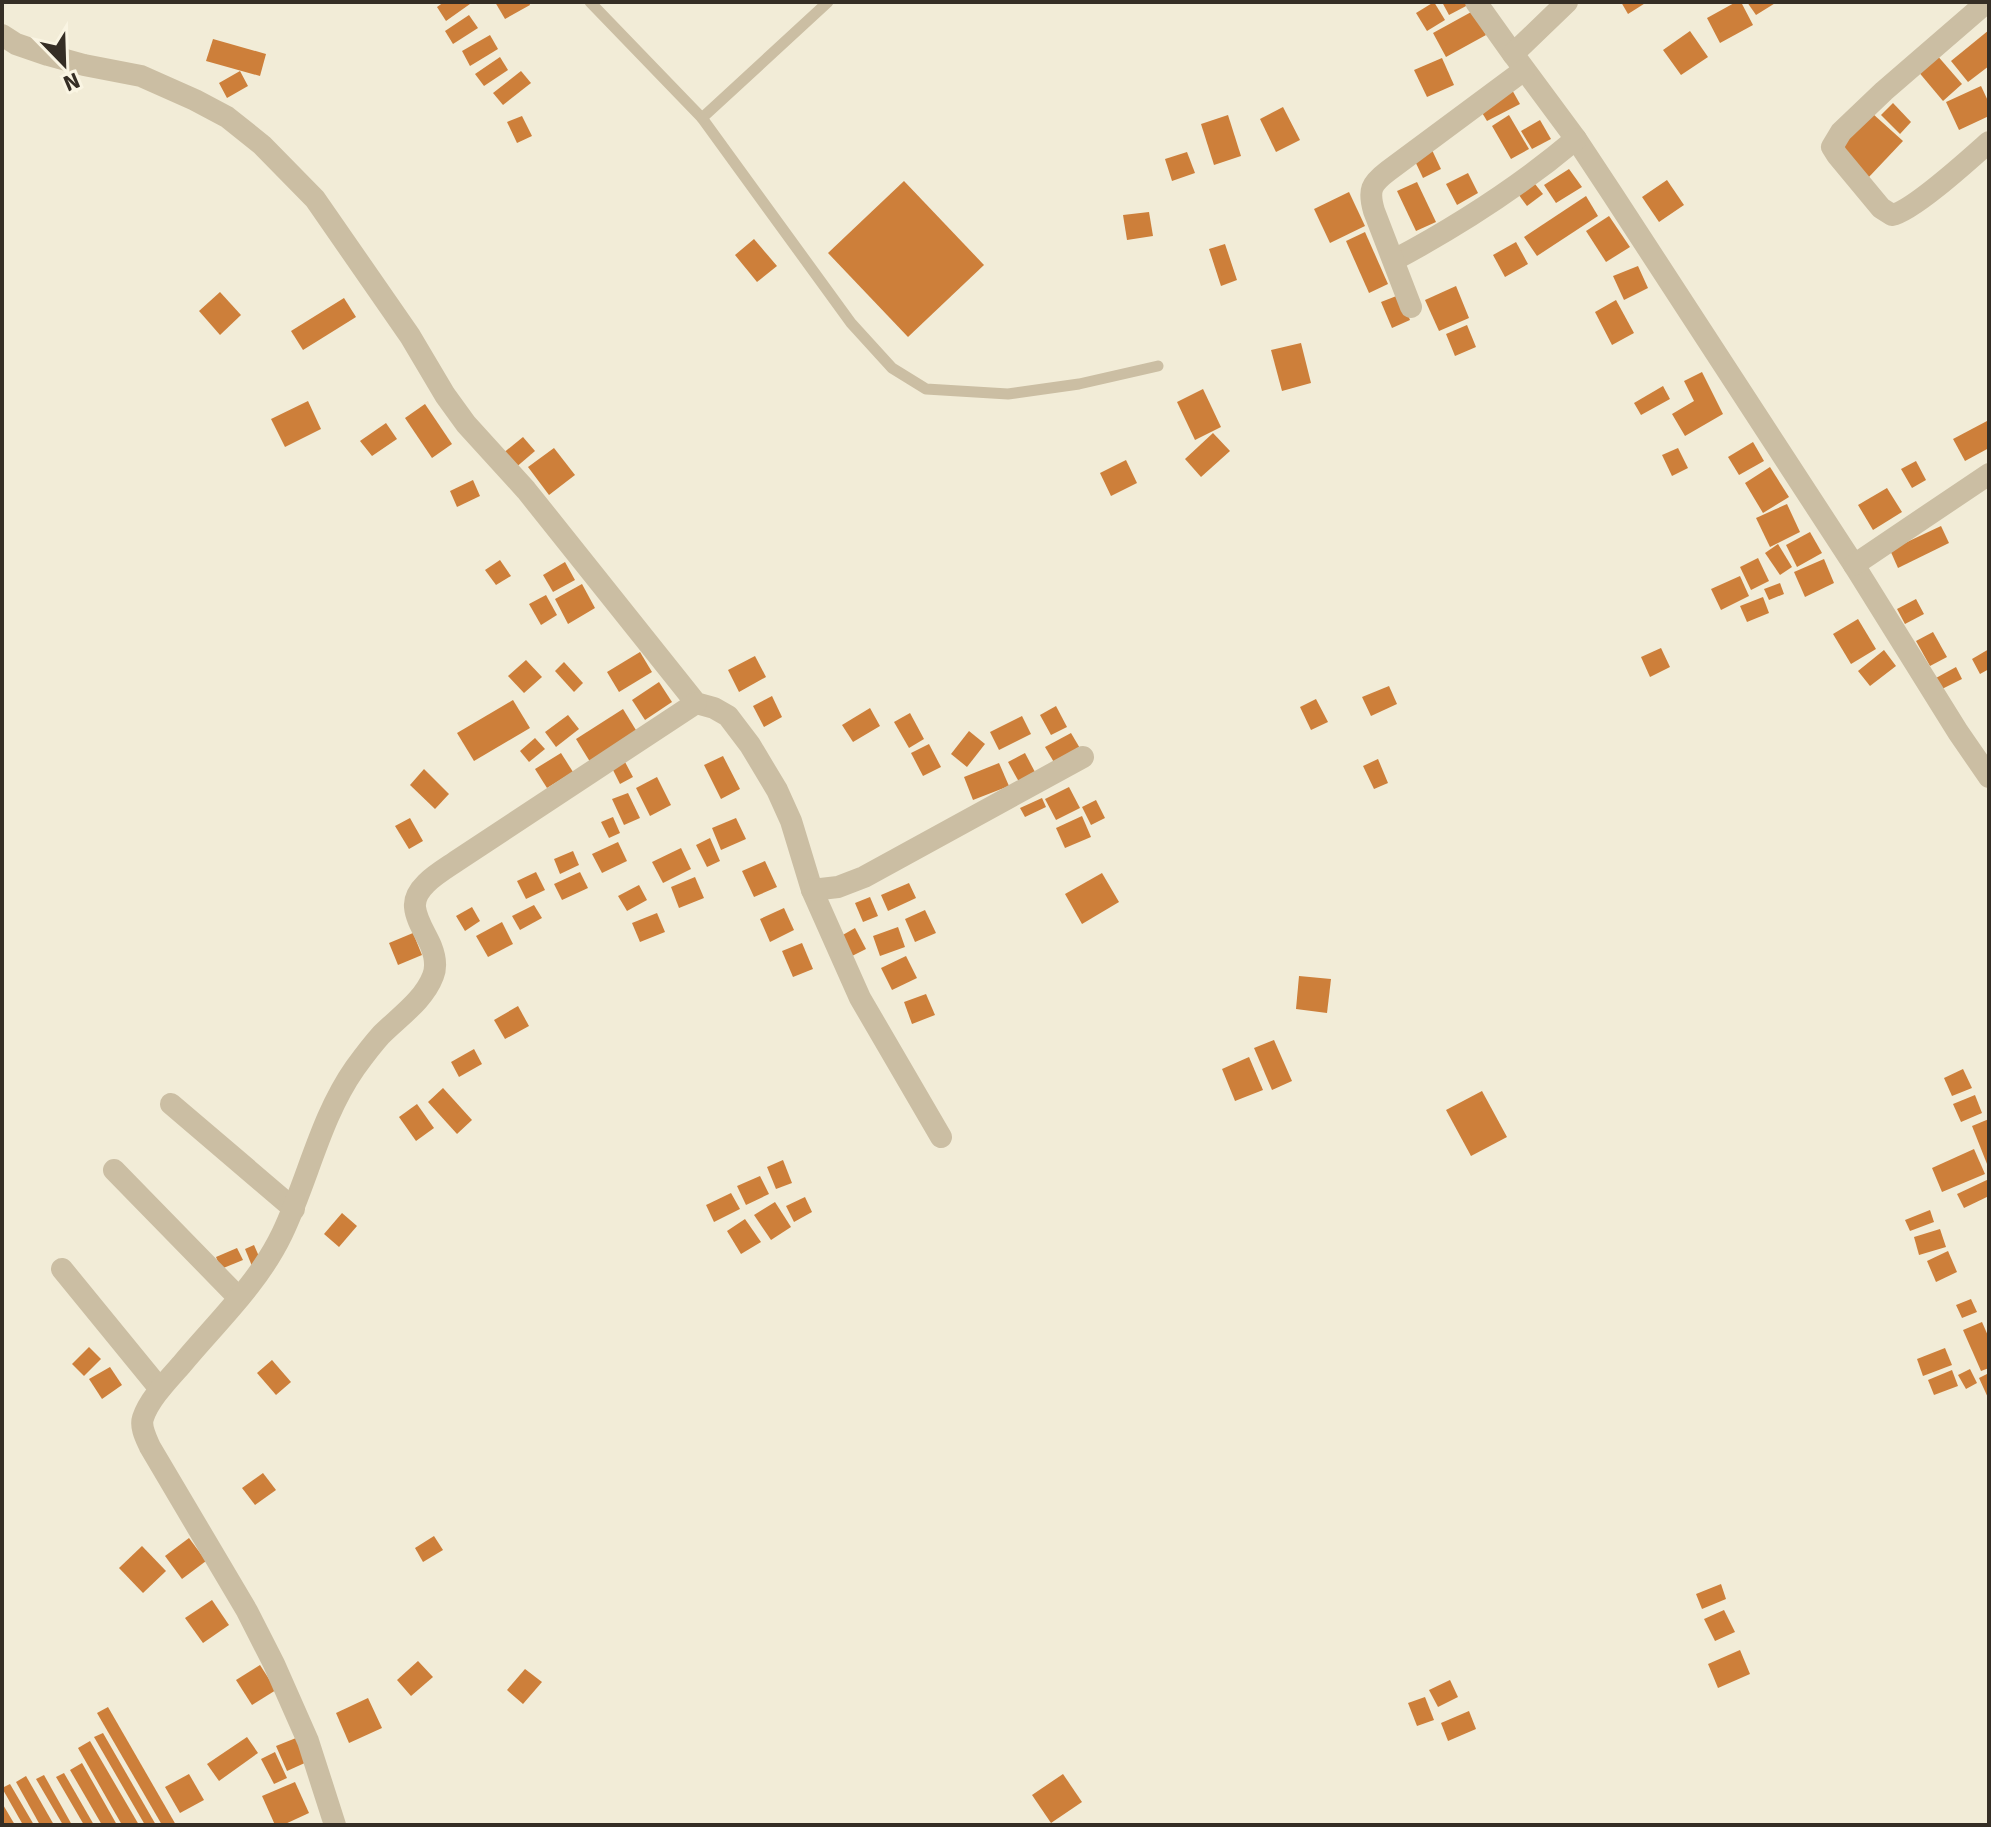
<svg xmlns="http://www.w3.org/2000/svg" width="1991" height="1827" font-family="Signika,sans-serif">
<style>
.building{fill:#cd7f3a}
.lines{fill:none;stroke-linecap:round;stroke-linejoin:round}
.service{stroke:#cbbea3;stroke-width:11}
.minor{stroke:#cbbea3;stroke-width:22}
</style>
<rect width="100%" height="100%" fill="#f2ecd7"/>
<g class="building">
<polygon points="444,2 469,2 470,4 446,21 437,7"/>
<polygon points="495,2 529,2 530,5 505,19"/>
<polygon points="1434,2 1445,20 1427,31 1416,13"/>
<polygon points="1442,2 1467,2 1468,5 1449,15"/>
<polygon points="1621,2 1647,2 1628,14"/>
<polygon points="1736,2 1741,2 1753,25 1720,43 1707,18"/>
<polygon points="1747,2 1777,2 1756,15"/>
<polygon points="1473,11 1486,35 1446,57 1433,33"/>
<polygon points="469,15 478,28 453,44 445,31"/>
<polygon points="1989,30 1989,66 1968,82 1951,61"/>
<polygon points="1690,31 1708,57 1681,75 1663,50"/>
<polygon points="490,35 498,49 470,66 462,51"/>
<polygon points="213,39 266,54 260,76 206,61"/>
<polygon points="1936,54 1962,84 1943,101 1917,70"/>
<polygon points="500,57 508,70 484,86 475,74"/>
<polygon points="1442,58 1454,85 1427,97 1414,70"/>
<polygon points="240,71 248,86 227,98 219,83"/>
<polygon points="521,71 531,83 503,105 493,93"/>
<polygon points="1981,86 1989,103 1989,116 1959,130 1946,102"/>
<polygon points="1511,88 1520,104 1487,121 1478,106"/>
<polygon points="1893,103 1911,122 1900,134 1881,115"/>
<polygon points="1283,107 1300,140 1276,152 1260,119"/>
<polygon points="1873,114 1903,141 1868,178 1839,149"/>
<polygon points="1228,115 1241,156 1214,165 1201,124"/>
<polygon points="1509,115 1529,149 1511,159 1492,126"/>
<polygon points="522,116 532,136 517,143 507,122"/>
<polygon points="1540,120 1551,139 1532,149 1521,131"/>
<polygon points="1432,150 1441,169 1423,178 1414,159"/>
<polygon points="1187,152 1195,173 1172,181 1165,159"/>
<polygon points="1569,169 1582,187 1556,203 1544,185"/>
<polygon points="1468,173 1478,193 1457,205 1446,184"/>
<polygon points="1531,179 1543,194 1527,206 1516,191"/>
<polygon points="1667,180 1684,205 1659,222 1642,197"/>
<polygon points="904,181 984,265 908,337 828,253"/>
<polygon points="1417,182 1436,222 1416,231 1397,191"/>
<polygon points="1349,192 1365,226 1330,243 1314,209"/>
<polygon points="1586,196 1598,216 1537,256 1524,237"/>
<polygon points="1149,212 1153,236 1127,240 1123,215"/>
<polygon points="1609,216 1630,247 1606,262 1586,231"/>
<polygon points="1365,232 1388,284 1369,293 1346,241"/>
<polygon points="754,239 777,266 757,282 735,255"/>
<polygon points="1516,242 1528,264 1505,277 1493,255"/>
<polygon points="1225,244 1237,280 1221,286 1209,249"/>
<polygon points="1638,266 1648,288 1624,300 1613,276"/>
<polygon points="1456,286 1469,318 1439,331 1425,300"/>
<polygon points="220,292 241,315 220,335 199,311"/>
<polygon points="1399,295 1410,320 1392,328 1381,302"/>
<polygon points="344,298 356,317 303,350 291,331"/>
<polygon points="1616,300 1634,333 1612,345 1595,312"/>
<polygon points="1467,325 1476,347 1455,356 1446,334"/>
<polygon points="1301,343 1311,383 1282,391 1271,350"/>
<polygon points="1702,372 1723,414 1685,436 1672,414 1694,401 1684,381"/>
<polygon points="1663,386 1670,399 1641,415 1634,403"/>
<polygon points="1203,389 1221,427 1195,440 1177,402"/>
<polygon points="308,401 321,429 285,447 271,419"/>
<polygon points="425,404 452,444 432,458 405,418"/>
<polygon points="1987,421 1989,424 1989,448 1965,461 1953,439"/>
<polygon points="386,423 397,439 372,456 360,441"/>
<polygon points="1213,433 1230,451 1201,477 1185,459"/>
<polygon points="523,437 535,451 514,469 502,454"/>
<polygon points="1753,442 1764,461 1739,475 1728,457"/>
<polygon points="554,448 575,475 549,495 528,467"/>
<polygon points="1678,448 1688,468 1672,476 1662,455"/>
<polygon points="1126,460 1137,483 1111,496 1100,473"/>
<polygon points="1916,461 1926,480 1912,488 1901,469"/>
<polygon points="1770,467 1789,497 1763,513 1745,483"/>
<polygon points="473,480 480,496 457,507 450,491"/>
<polygon points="1887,488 1902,512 1873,530 1858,505"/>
<polygon points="1787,504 1800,532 1770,547 1756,518"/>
<polygon points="1941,526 1949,543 1898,568 1890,550"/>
<polygon points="1810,532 1822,553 1797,567 1786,545"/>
<polygon points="1778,544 1792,567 1780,575 1765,553"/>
<polygon points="1758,558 1769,581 1751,590 1740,567"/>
<polygon points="1824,559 1834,583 1805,597 1794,572"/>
<polygon points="500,560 511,576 496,585 485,570"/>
<polygon points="565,562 575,580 553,592 543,575"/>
<polygon points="1740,576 1749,596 1721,610 1711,589"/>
<polygon points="1780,583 1784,594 1769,600 1764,589"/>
<polygon points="582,584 595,608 568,624 555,599"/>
<polygon points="546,595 557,615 541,625 529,604"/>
<polygon points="1763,597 1769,613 1747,622 1740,606"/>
<polygon points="1916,599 1924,614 1905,624 1897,609"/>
<polygon points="1858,619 1876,649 1851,664 1833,634"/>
<polygon points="1933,632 1947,657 1930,666 1916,641"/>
<polygon points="1661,648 1670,667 1650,677 1641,657"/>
<polygon points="1989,649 1989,669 1980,674 1972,659"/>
<polygon points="1884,650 1896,666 1870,686 1858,671"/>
<polygon points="640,652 652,672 619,692 607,672"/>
<polygon points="755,656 766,677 739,692 728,670"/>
<polygon points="526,660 542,677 524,693 508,676"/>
<polygon points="564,662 583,683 574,692 555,671"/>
<polygon points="1956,667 1962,679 1942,689 1936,678"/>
<polygon points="659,682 672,702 645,720 632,700"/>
<polygon points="1389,686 1397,704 1371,716 1362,697"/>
<polygon points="772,696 782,717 764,727 753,706"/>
<polygon points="1316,699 1328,722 1311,730 1300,707"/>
<polygon points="513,700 530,728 474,761 457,733"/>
<polygon points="1056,706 1067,727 1051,735 1040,715"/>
<polygon points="870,708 880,726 853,742 842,725"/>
<polygon points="623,709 639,735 592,765 576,739"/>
<polygon points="910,713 924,739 909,748 894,722"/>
<polygon points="568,715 579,729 556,747 545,732"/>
<polygon points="1022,716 1031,734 999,750 990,732"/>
<polygon points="969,731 985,744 967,767 951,754"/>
<polygon points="1071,733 1081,750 1055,764 1045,747"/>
<polygon points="535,738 545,749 529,762 520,751"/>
<polygon points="929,744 941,767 923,776 911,753"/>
<polygon points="561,753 573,772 547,788 535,769"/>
<polygon points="1025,753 1036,774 1019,782 1008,762"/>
<polygon points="723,756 740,789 721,799 704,765"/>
<polygon points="1378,759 1388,783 1374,789 1363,766"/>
<polygon points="625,762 633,777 620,784 612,768"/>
<polygon points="999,763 1009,786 973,800 964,777"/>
<polygon points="424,769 449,794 435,809 410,785"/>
<polygon points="657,777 671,805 650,816 636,788"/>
<polygon points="1069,787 1080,808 1056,820 1045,799"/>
<polygon points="628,793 640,818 624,825 612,799"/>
<polygon points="1042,798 1046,807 1025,817 1020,808"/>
<polygon points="1096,800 1105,818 1091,825 1082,807"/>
<polygon points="1082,816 1091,837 1065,848 1056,828"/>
<polygon points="613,817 620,833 609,838 601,822"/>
<polygon points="410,818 423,841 409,849 395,826"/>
<polygon points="736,818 746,839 721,850 712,828"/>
<polygon points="710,838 720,861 707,867 696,845"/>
<polygon points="618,842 627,861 602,873 592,854"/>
<polygon points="681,848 691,869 663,883 652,862"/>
<polygon points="573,851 579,865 560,874 554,859"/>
<polygon points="765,861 777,887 754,897 742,871"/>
<polygon points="536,872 545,890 526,899 517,881"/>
<polygon points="580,872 588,888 562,900 554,884"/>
<polygon points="1102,873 1119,902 1082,924 1065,894"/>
<polygon points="695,877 704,898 679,908 671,887"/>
<polygon points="909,883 916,898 888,911 881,895"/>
<polygon points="639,885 647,900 627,911 618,896"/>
<polygon points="870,897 878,916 863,922 855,903"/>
<polygon points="534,905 542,918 520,930 512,916"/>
<polygon points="472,907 480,921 465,931 456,916"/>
<polygon points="784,908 794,930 770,942 760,919"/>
<polygon points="925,910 936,933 915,942 905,919"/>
<polygon points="657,913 665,932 640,942 632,923"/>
<polygon points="502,922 513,944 488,957 476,936"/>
<polygon points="898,927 905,947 880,956 873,936"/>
<polygon points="855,928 866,949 852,956 841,936"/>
<polygon points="413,933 422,955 398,965 389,943"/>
<polygon points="802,943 813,969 793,977 782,951"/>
<polygon points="906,956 917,978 892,990 881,968"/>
<polygon points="1299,976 1331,979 1327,1013 1296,1009"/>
<polygon points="926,994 935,1015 912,1024 904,1002"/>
<polygon points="518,1006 529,1026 505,1039 494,1020"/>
<polygon points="1274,1040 1292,1081 1272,1090 1254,1048"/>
<polygon points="474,1049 482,1064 459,1077 451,1062"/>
<polygon points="1249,1057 1263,1090 1235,1101 1222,1069"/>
<polygon points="1963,1069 1972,1088 1952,1096 1944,1078"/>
<polygon points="443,1088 472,1120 457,1134 428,1102"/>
<polygon points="1482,1091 1507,1137 1471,1156 1446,1110"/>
<polygon points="1975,1095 1982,1113 1961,1122 1953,1104"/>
<polygon points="417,1104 434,1128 416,1141 399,1117"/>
<polygon points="1989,1119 1989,1169 1972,1126"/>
<polygon points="1974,1149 1985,1174 1942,1192 1932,1168"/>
<polygon points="783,1160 792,1183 776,1189 767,1167"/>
<polygon points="760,1176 769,1194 746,1205 737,1186"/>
<polygon points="1989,1179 1989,1196 1964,1208 1957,1194"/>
<polygon points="731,1193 740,1209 714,1222 706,1205"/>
<polygon points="805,1197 812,1212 794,1222 786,1206"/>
<polygon points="775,1202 791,1227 771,1240 754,1215"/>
<polygon points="1930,1210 1934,1222 1910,1231 1905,1220"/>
<polygon points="342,1213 357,1226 339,1247 324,1234"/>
<polygon points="745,1219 761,1242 741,1254 727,1231"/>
<polygon points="1940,1229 1946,1247 1919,1255 1914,1237"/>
<polygon points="254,1245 261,1261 252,1266 245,1249"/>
<polygon points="237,1248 243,1260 221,1269 216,1257"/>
<polygon points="1948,1251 1957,1272 1936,1282 1927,1261"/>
<polygon points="1971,1299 1977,1312 1962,1318 1956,1305"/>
<polygon points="1982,1322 1989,1338 1989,1368 1981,1371 1963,1330"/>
<polygon points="89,1347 101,1359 84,1376 72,1364"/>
<polygon points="1945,1348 1952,1365 1923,1376 1917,1359"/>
<polygon points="272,1360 291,1382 276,1395 257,1373"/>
<polygon points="110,1367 122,1385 102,1399 89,1379"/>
<polygon points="1970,1369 1977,1383 1966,1389 1958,1375"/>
<polygon points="1952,1370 1958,1386 1934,1395 1928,1380"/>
<polygon points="1989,1373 1989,1400 1979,1378"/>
<polygon points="263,1473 276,1490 255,1505 242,1488"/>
<polygon points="434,1536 443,1550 423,1562 415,1548"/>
<polygon points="189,1538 206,1561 182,1579 165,1556"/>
<polygon points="142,1546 166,1571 143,1593 119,1568"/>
<polygon points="1721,1584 1726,1599 1702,1609 1696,1594"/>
<polygon points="212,1600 229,1625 203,1643 185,1618"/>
<polygon points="1724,1610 1735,1632 1715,1641 1704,1619"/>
<polygon points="1740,1650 1750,1674 1718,1688 1708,1664"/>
<polygon points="418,1661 433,1677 411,1696 397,1680"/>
<polygon points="260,1665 276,1690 252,1705 236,1680"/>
<polygon points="525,1669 542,1682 523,1704 507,1690"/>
<polygon points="1450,1680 1458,1697 1438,1707 1429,1690"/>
<polygon points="1425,1697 1434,1720 1417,1726 1408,1703"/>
<polygon points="368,1698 382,1728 349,1743 336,1713"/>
<polygon points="108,1707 176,1825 162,1825 97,1713"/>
<polygon points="1469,1711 1476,1729 1448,1741 1441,1723"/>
<polygon points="103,1733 156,1825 145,1825 94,1737"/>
<polygon points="247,1737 258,1753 219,1781 207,1764"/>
<polygon points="296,1738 307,1762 287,1771 276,1746"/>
<polygon points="90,1741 139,1825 122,1825 78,1748"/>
<polygon points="275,1752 287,1778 274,1784 261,1759"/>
<polygon points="82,1763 117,1825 102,1825 70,1770"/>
<polygon points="64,1773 94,1825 84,1825 56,1777"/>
<polygon points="189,1774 204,1800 180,1813 165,1787"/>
<polygon points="1063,1774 1082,1802 1051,1823 1032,1795"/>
<polygon points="44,1775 72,1825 63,1825 36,1779"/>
<polygon points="26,1776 54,1825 40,1825 16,1782"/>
<polygon points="295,1782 309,1813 283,1825 275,1825 262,1796"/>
<polygon points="10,1784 34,1825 23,1825 2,1788"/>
<polygon points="2,1803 15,1825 5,1825 2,1819"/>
</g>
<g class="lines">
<g class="service">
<polyline points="590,2 702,118 851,323 892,368 926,389 1008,394 1079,384 1158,366"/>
<polyline points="702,118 828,2"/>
</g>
<g class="minor">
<polyline points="1476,2 1513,54"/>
<polyline points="1567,2 1513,54 1576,139 1613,195 1854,565 1958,732 1989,777"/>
<path d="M1987,2L1884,91L1841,132L1832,147L1837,155L1881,208L1892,215C1913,211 1971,158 1989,142"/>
<polyline points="2,35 16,44 48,55 84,65 141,76 195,100 227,117 262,145 315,199 410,336 445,395 466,424 526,490 696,703 714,708 728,716 750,745 777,790 791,821 812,890 860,998 941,1137"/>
<path d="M1394,260C1458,226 1520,186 1576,139"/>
<path d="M1411,307L1374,211C1368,190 1371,184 1388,171L1524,70"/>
<polyline points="1854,565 1989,474"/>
<polyline points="812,890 838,887 864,877 1083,757"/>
<polyline points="171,1104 294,1209"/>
<polyline points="114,1170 239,1298"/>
<polyline points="62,1269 160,1389"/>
<path d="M335,1825L308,1741L274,1664L247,1611L150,1447C146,1438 140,1427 143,1418C149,1399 169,1379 182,1364C217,1322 258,1284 282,1234C308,1180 320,1118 355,1068C363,1057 372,1045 381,1035C399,1017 424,1000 433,976C437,966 435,956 431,946C426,934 416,920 415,907C413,886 444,870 458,860L696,703"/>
</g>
</g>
<rect width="1991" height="1827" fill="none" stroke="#352e25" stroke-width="8"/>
<g transform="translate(64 64) rotate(157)" stroke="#faf5e3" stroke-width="6" paint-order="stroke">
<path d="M0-6L14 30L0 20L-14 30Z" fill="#352e25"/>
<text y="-12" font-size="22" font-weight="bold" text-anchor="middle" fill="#352e25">N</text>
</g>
</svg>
